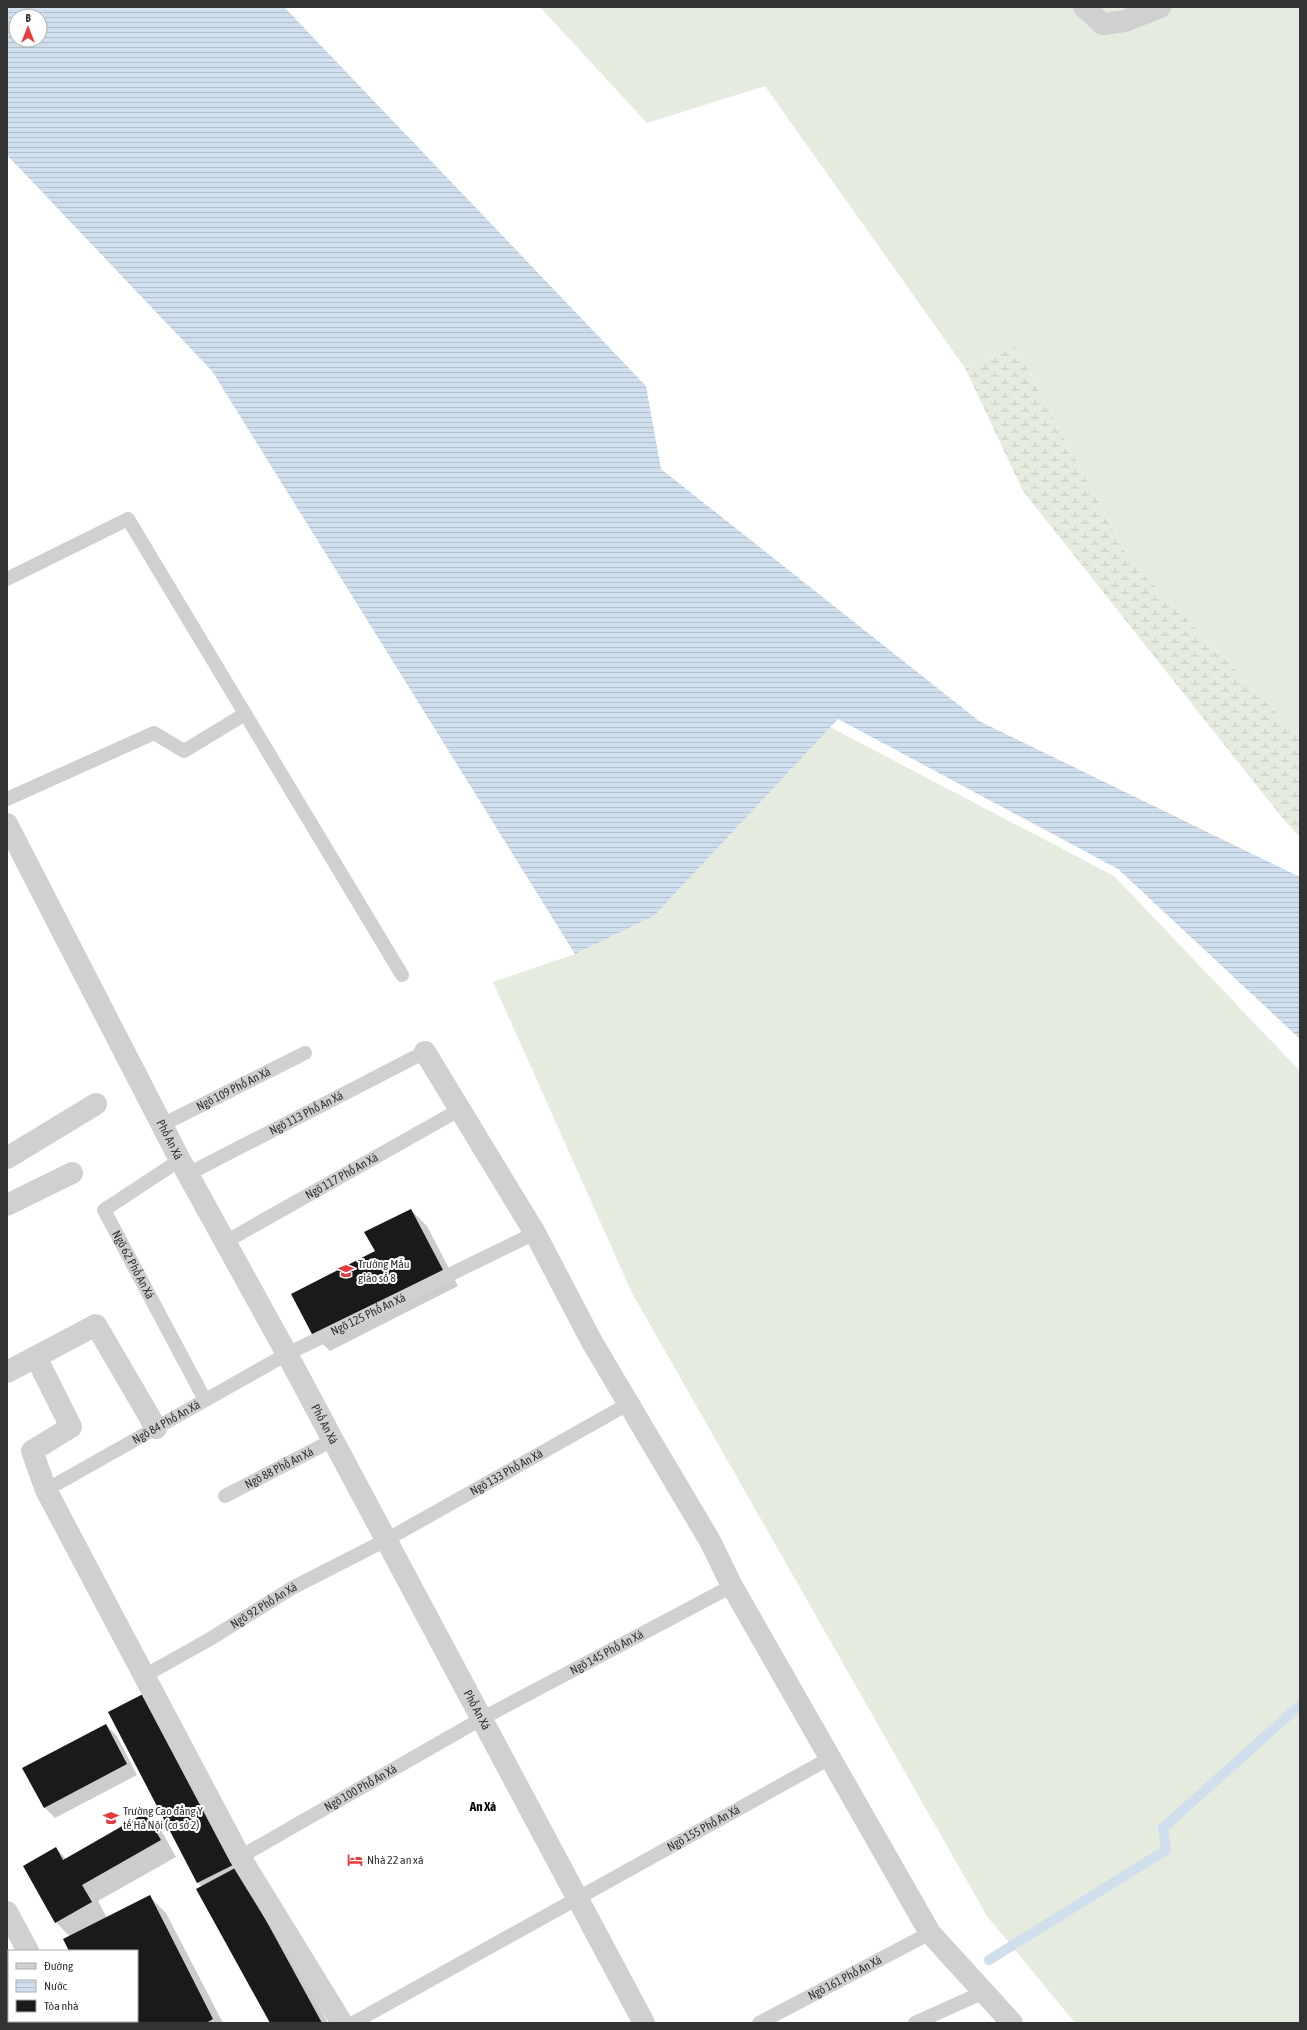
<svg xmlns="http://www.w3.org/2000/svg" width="1307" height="2030" font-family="'Asap Condensed',sans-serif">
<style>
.wetland{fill:url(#wetland-marsh)}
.garden{fill:#e5ecdf}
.water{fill:url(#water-rules);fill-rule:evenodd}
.shadow{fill:#0003}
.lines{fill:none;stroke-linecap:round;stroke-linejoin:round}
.stream{stroke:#cfdfed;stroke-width:10}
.building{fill:#1a1a1a}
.lane{stroke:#d0d0d0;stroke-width:14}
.street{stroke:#d0d0d0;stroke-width:22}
.labels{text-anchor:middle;stroke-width:4;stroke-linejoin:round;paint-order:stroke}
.street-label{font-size:12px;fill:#333;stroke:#fff}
.poi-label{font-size:12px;fill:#333;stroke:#fff;text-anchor:start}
.neighbourhood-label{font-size:13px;font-weight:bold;fill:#000;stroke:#fff}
</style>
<defs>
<pattern id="wetland-marsh" width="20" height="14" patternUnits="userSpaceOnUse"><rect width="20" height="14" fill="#e5ecdf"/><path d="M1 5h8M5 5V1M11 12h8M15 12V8" fill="none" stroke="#c5cbc0"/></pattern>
<pattern id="water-rules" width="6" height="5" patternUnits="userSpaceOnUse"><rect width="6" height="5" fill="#cfdfed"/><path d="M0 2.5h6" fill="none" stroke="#b2c0cc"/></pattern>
</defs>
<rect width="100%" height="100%" fill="#fff"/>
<polygon class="wetland" points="1016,347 1129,559 1300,737 1300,837 1284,820 1023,491 965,368"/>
<g class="garden">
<polygon points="540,7 1300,7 1300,737 1129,559 1016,347 965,368 765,86 647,123"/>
<polygon points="830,727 1114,876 1300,1071 1300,2023 1075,2023 987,1916 632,1293 493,982 575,954 654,916"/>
</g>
<path class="water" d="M7,7H284L646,386L661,469L979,721L1300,877V1039L1118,869L838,719L654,916L575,954L212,371L7,155ZM16,16H40V40H16Z"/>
<g class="shadow">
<polygon points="411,1210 427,1226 458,1286 330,1351 313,1335 376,1252"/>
<polygon points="109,1713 253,1884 328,2023 271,2023 202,1887 198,1883"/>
<polygon points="106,1725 117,1736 137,1775 55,1818 44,1807"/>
<polygon points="145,1814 161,1830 176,1857 98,1901 107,1918 150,1897 166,1913 223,2023 106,2023 105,2021 137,2021 137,1951 70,1951 70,1937 56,1922 56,1848 66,1859"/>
</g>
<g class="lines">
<polyline class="stream" points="989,1960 1166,1850 1163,1828 1300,1705"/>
</g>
<g class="building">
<polygon points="411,1209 443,1270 313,1336 291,1294 375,1251 364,1232"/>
<polygon points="145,1693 235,1864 197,1883 108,1712"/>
<polygon points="106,1724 127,1764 44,1808 22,1768"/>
<polygon points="145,1813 161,1840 82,1885 92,1902 55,1923 23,1866 56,1847 63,1860"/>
<polygon points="237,1867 322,2023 270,2023 196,1889"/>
<polygon points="150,1895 213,2019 206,2023 105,2023 104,2021 137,2021 137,1951 69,1951 63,1939"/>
</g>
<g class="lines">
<g class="lane">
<polyline points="7,579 128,519 402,975"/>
<polyline points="7,799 154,733 184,751 245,714"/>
<path id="s1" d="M162,1125L305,1053"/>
<path id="s2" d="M180,1160L104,1210L205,1400"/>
<path id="s3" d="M188,1174L425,1052"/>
<path id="s4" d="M225,1242L459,1110"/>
<path id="s5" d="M46,1490L287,1354L535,1233"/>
<path id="s6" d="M225,1496L333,1440"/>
<path id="s7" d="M144,1676L210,1639L292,1588L386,1540L628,1404"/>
<path id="s8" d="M240,1857L481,1719L732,1586"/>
<path id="s9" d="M353,2023L830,1758"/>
<path id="s10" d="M759,2023L930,1933"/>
<polyline points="915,2023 984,1992"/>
</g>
<g class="street">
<polyline points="1084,7 1103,24 1125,21 1160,7"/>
<path id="s11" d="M7,824L180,1160L287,1354L644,2023"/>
<polyline points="425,1052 535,1233 592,1342 710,1541 732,1586 930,1933 1012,2023"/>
<polyline points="7,1158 96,1104"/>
<polyline points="7,1205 72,1173"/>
<polyline points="36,1357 71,1427 32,1451 46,1490 240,1857 342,2023"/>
<polyline points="7,1372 96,1325 156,1428"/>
<polyline points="7,1912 28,1951"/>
<polyline points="66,2021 67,2023"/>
</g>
</g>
<defs>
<symbol id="school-bare" viewBox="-9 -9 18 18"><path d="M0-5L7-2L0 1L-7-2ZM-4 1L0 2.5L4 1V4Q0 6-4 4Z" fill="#e33e3c" stroke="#fff" stroke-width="2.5" paint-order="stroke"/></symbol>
<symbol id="university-bare" viewBox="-9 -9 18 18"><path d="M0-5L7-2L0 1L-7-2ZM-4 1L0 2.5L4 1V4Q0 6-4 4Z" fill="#e33e3c" stroke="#fff" stroke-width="2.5" paint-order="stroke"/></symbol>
<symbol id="hotel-bare" viewBox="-9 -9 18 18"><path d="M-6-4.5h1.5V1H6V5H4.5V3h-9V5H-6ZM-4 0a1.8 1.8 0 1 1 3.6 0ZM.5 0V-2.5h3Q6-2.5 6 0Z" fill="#e33e3c" stroke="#fff" stroke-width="2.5" paint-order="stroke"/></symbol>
</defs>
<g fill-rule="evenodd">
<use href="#school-bare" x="335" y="1260" width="22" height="22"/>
<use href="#university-bare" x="100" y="1807" width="22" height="22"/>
<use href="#hotel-bare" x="344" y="1849" width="22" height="22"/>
</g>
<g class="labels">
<g class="street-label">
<text dy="4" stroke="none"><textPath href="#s1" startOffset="80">Ngõ 109 Phố An Xá</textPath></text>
<text dy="4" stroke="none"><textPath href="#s3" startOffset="133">Ngõ 113 Phố An Xá</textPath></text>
<text dy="4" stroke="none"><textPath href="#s11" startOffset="355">Phố An Xá</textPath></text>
<text dy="4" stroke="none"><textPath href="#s4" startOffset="134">Ngõ 117 Phố An Xá</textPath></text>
<text dy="4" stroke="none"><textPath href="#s2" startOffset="153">Ngõ 62 Phố An Xá</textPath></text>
<text dy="4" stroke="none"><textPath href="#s5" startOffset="367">Ngõ 125 Phố An Xá</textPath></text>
<text dy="4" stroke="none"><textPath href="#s5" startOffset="138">Ngõ 84 Phố An Xá</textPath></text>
<text dy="4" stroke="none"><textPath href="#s11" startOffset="679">Phố An Xá</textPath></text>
<text dy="4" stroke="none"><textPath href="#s6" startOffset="61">Ngõ 88 Phố An Xá</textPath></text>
<text dy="4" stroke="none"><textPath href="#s7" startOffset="416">Ngõ 133 Phố An Xá</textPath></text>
<text dy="4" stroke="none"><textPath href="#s7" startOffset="139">Ngõ 92 Phố An Xá</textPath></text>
<text dy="4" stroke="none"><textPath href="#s8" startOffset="420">Ngõ 145 Phố An Xá</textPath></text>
<text dy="4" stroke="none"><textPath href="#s11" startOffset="1003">Phố An Xá</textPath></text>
<text dy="4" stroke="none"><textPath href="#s8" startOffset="139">Ngõ 100 Phố An Xá</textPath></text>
<text dy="4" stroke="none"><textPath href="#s9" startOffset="401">Ngõ 155 Phố An Xá</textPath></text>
<text dy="4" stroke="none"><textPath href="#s10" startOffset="97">Ngõ 161 Phố An Xá</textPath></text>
</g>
<g class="poi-label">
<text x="358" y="1268">Trường Mẫu<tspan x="358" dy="14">giáo số 8</tspan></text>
<text x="123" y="1815">Trường Cao đẳng Y<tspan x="123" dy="14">tế Hà Nội (cơ sở 2)</tspan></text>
<text x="367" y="1864">Nhà 22 an xá</text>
</g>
<g class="neighbourhood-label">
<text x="483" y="1811">An Xá</text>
</g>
</g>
<rect width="1307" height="2030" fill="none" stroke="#333333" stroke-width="16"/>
<rect x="8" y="1950" width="130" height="72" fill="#ffffff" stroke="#adadad"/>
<rect x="16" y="1963" width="20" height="6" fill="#d0d0d0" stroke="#adadad"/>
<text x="44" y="1970" font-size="12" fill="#333333">Đường</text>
<rect x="16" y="1980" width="20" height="12" fill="url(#water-rules)" stroke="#adadad"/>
<text x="44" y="1990" font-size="12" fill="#333333">Nước</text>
<rect x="16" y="2000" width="20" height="12" fill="#1a1a1a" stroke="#adadad"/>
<text x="44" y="2010" font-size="12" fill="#333333">Tòa nhà</text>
<g transform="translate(28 28)"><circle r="19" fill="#ffffff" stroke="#adadad"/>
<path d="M0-3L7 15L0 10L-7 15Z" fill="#e33e3c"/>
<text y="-6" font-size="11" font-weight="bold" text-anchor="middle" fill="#333333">B</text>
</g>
</svg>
